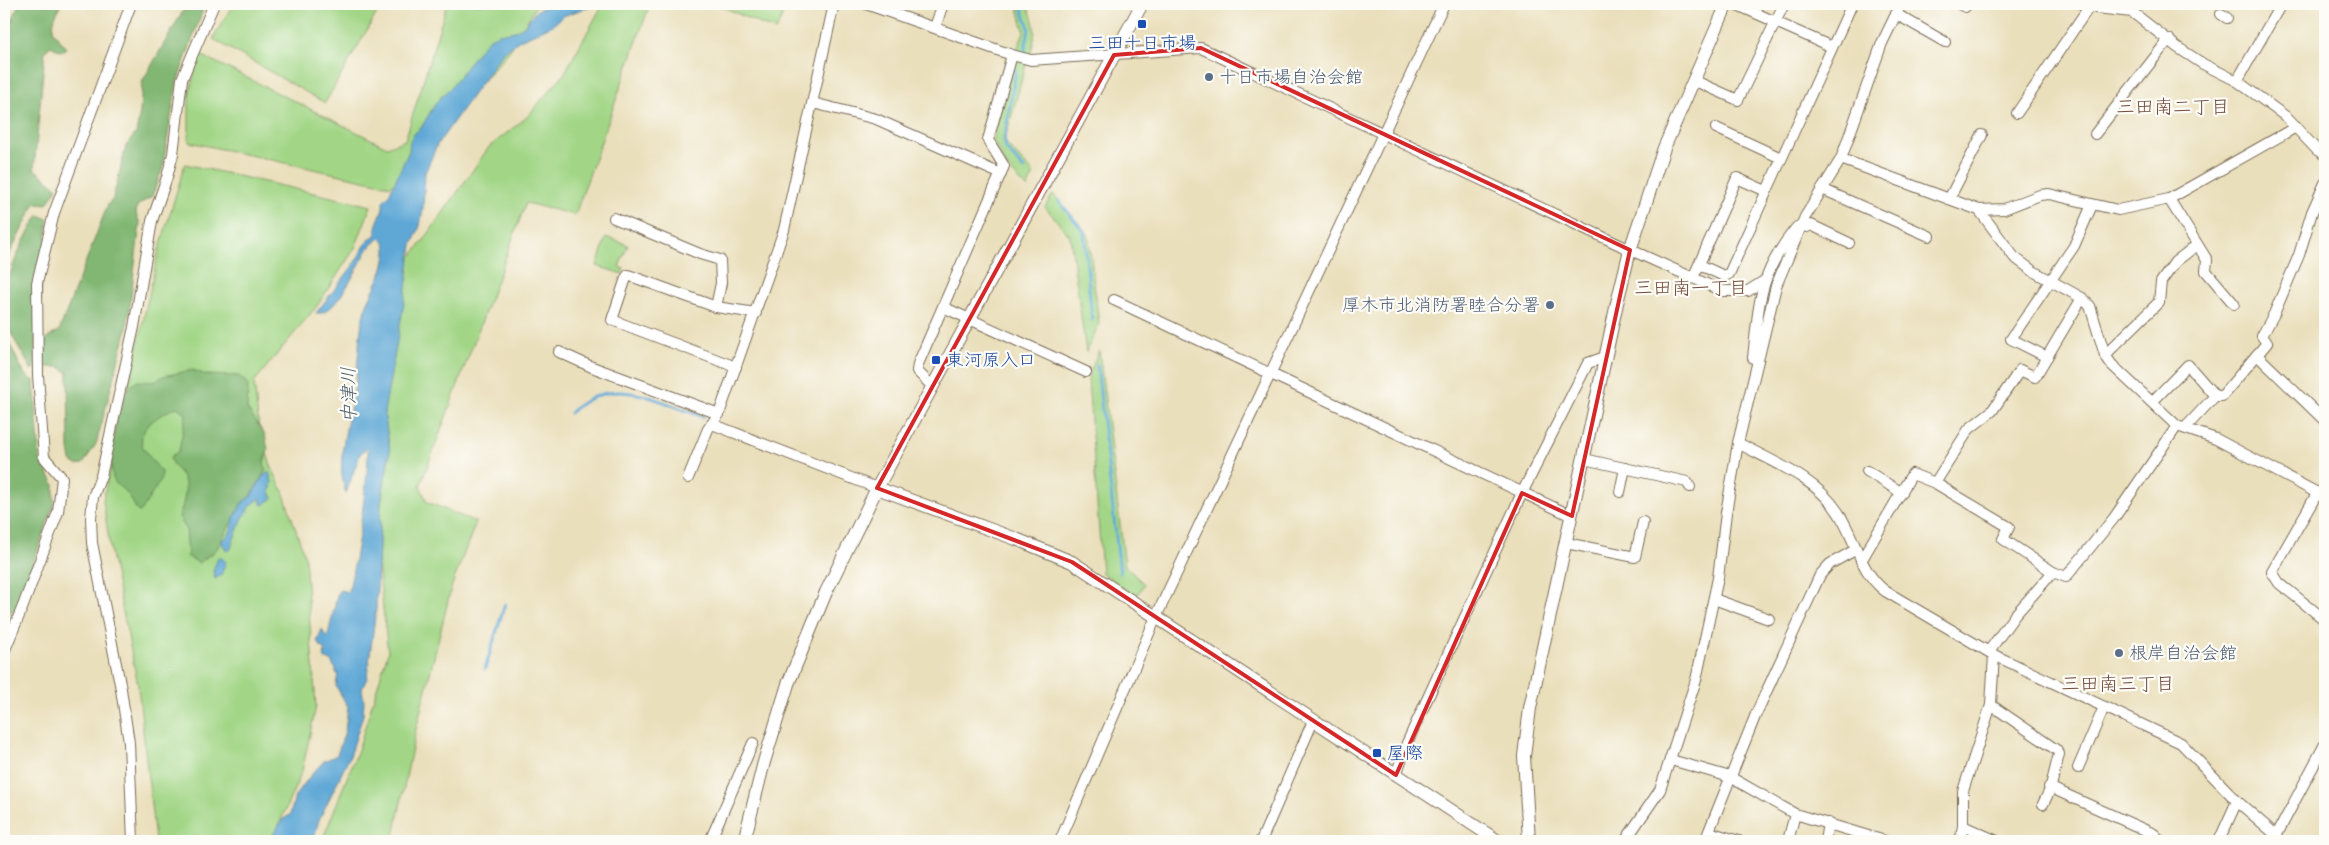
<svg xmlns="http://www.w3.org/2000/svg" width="2329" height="845" font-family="'Shantell Sans','Klee One',sans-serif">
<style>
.green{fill:#a2d686;stroke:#6e8052}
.forest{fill:#81b773;stroke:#5e7048}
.water{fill:#5ea8d6;stroke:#4c697a}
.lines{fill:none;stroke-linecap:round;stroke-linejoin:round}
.stream{stroke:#5ea8d6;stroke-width:3}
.minor-casing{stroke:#786955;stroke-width:12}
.tertiary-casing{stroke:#786955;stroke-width:14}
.minor{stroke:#fff;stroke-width:10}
.tertiary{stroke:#fff;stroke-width:12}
.marked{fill:none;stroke:#d62828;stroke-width:4;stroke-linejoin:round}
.transit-dot{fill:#1a4fb4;stroke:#fdfcf7;stroke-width:2}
.service-dot{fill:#5c6f8a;stroke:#fdfcf7;stroke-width:2}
.labels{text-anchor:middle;stroke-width:4.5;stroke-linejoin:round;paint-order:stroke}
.transit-label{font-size:18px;fill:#164399;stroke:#fdfcf7;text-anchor:start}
.service-label{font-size:18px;fill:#4e5e75;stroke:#fdfcf7;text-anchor:start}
.neighbourhood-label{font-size:19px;fill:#744e3f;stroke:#fdfcf7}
.water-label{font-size:19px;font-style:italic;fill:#495c68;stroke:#fdfcf7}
</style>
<rect width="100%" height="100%" fill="#fdfcf7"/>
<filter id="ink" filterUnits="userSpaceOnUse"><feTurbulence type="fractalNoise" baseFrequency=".02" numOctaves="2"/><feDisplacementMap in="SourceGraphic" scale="10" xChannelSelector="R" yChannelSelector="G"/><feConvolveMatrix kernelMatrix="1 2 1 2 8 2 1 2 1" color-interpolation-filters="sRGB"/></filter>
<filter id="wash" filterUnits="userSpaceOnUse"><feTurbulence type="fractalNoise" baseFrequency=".0096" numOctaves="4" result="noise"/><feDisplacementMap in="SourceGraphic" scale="20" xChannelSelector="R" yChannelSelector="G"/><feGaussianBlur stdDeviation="1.12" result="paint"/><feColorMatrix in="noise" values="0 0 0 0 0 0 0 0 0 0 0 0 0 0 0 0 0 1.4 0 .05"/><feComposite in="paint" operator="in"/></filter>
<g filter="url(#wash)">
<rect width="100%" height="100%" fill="#eadfbb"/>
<g class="green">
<polygon points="233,4 382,4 325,103 213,39"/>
<polygon points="447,4 537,4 511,49 391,186 189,142 189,95 199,54 387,147 405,140"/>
<polygon points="603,4 650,4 575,215 526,203 420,486 427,502 476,522 452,585 416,729 393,841 322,841 358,750 388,652 378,564 381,502 390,451 384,412 380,295 424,240 489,147 527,117 564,74"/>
<polygon points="716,4 787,4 776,31"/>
<path d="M1017,4H1029L1028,7C1037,28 1036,34 1030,56L1016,53L1024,31Z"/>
<polygon points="1013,57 1027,61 1005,139 1007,145 1034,174 1027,188 1007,167 993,140"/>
<polygon points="185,164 371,206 355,248 317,306 254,382 259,428 271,466 283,491 305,557 316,706 302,771 272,841 155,841 138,685 111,554 103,500 159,250"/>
<polygon points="1053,194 1088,234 1099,324 1086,352 1070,236 1045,207"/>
<polygon points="606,237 628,245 619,267 624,269 622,274 597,266"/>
<polygon points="1099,350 1125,566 1144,584 1136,597 1102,573 1088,378"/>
</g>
<g class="forest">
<polygon points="19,4 61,4 54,19 53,31 66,48 62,52 51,46 45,51 34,169 57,188 47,204 35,203 4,265 4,88 6,36"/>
<polygon points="187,4 205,4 177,82 162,170 152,196 137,206 136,214 140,223 127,328 96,444 83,464 77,465 71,461 69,448 68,373 60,367 43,367 43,340 59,331 108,204 113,199 126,146 136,133 140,113 142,82"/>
<path d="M39,215L48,219L34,369H31C23,354 9,332 4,318C0,287 22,240 39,215Z"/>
<polygon points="4,333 24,373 31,380 34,380 40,460 54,484 54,504 16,610 7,612 4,616"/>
<path d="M193,370L206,375L239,376L248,384L247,409L265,435L268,450L264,462L266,470L251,496L242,503L234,518L216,550L199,563L188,557L186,529L179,517C183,504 190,486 181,474C175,467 172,466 170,457L179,451L186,414L177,407C163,413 138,425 142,445C142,448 159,469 162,473L160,481L141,511L138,512C134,506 131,497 126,492C121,487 115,485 113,478C108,459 117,405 128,389C130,386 134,384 137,381L154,382L163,376Z"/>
</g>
<g class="water">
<path d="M550,4H597L563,16L553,25L520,40L503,52L437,145L425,173L423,209L420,226L412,245L403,309L384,412L390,451L381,502L376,609L367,678L362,689L364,701L363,715L350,756L319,820L313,841H269L283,819L290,815L295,796L311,775L324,761L337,755L345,731L348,707L336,686L338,673H336V668L334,667L331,661L324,658L325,651L317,642L322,629L326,637L328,635L338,592L340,590L348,592C354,576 372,457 367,448L360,454L346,493C334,464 350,416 355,385C359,361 358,337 364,313C370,292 391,265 385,242L380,238C377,241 373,243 371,245C360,259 337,318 316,313L352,267L367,242L376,234C374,221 385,214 383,201L389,195L397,177L409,151L410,141L414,134L421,128L437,101L451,87L479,50L490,38L499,34L515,31L524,26L536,11Z"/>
<path d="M269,472L272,482L270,492L273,498L263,505L261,504V499C247,502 234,536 231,549L227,551L221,542L230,533L234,518L242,503L251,496L263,476Z"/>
<polygon points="219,556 226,562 221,575 215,579 213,570"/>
</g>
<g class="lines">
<g class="stream">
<polyline points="1023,4 1022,9 1029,28 1025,50"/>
<polyline points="1016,70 1004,139 1006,149 1024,169"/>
<polyline points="1059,201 1084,232 1092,320"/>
<polyline points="1097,365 1120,573"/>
<path d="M570,413C612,372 657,401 703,417"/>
<polyline points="485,669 505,604"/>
</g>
</g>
</g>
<g filter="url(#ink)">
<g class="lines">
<defs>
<g id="minor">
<polyline points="866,4 1012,55 1031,60 1201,48 1622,246 1722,291 1748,291 1764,281"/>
<polyline points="1735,4 1832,47"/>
<polyline points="1959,4 1965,7"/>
<polyline points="2082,4 2096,8 2132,12 2177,47 2203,64 2237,81 2285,116 2317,150 2325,155"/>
<polyline points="1896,14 1945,42"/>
<polyline points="2221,14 2227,18"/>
<polyline points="935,27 943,4"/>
<polyline points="1693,80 1738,100 1784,4"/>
<polyline points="2237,81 2281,4"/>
<polyline points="813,103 876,119 1001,174"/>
<polyline points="2017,113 2089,7"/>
<polyline points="1716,128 1781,158"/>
<polyline points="2095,134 2169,39"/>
<polyline points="1841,159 1979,210 2014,257 2033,271 2082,298 2090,306 2105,355 2112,365 2177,426 2216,439 2325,497"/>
<polyline points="1822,189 1929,236"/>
<polyline points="1949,199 1982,135"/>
<polyline points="2169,199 2207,260 2206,271 2234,304"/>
<polyline points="1979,210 2004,209 2040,195 2049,194 2118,210 2169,199 2296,127"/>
<polyline points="614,218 700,254 720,260 721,283 716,307"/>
<polyline points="1802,224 1807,227 1811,225 1849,243"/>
<polyline points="1700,265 1724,276 1729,274 1852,4"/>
<polyline points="1693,278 1737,178 1766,191"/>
<polyline points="1114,300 1572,516"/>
<polyline points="943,307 1086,372"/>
<polyline points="559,352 592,367 719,414"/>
<polyline points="2105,355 2159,302 2161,282 2175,262 2197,245"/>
<polyline points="2257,355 2325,421"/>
<polyline points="2047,357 2011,339 2074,246 2092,205"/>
<path d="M1753,358C1759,302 1759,273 1797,227"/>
<polyline points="736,367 612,320 626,278 628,275 716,307 756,313"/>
<polyline points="933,387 917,371 918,364 1004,166 988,140 1012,55"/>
<polyline points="2152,402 2188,365 2215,396"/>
<polyline points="712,424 877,488"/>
<polyline points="2185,428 2215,396 2222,396 2267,343 2262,336 2274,314 2299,255 2312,212 2325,183"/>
<path d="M1738,443C1773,462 1816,478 1838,512C1856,539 1859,571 1885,591L1994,655L2181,743L2237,801L2276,835"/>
<polyline points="1584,459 1687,482 1690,487"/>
<polyline points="1867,471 1902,493"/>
<polyline points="688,478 708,429 719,414 784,230 834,4"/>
<polyline points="1935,483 1969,429 1992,411 2020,370 2035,377 2082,298"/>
<polyline points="1620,492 1625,468"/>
<polyline points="2318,492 2272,572 2279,583 2325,620"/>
<polyline points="1566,543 1635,557 1643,522"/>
<polyline points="1861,561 1912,474 1935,483 2009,527 2003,539 2053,572"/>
<polyline points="1714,599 1769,619"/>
<polyline points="1989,651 2015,615 2053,572 2066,577 2114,518 2177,426"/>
<polyline points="4,652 23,606 58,512 62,478 44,457 38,375 37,283 54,213 131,4"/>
<polyline points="1991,705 2058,751 2059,754 2050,790 2043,804"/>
<polyline points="1671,760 1730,777 1795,814 1885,841"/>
<polyline points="2078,768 2104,707"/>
<polyline points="1396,775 1407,743 1522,493 1588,363 1605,357"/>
<polyline points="2049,787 2154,834 2161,841"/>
<polyline points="1963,826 1997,841"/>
<polyline points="1709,832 1739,841"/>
<polyline points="2274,840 2325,744"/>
<polyline points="133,841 129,743 121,689 92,543 91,518 93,497 101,476 134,327 152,221 167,177 173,154 182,79 214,4"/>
<polyline points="710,841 753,743"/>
<polyline points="1060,841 1156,617 1444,4"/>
<polyline points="1261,841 1313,721"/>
<polyline points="1625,841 1660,790 1696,680 1718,578 1726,513 1738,443 1776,286 1805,217 1841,159 1882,43 1901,4"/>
<polyline points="1705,841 1756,714 1820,575 1830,564 1855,550"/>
<polyline points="1788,841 1795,814"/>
<polyline points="1825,841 1828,823"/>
<polyline points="1960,841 1963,826 1963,791 1991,705 1994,655"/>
<polyline points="2219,841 2237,801"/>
</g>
<g id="tertiary">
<polyline points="877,488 1016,539 1072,562 1498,841"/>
<polyline points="744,841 764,762 788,684 826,592 877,488 1142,4"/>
<polyline points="1529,841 1524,756 1530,708 1617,303 1630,250 1664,148 1727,4"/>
</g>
</defs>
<use href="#minor" class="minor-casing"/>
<use href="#tertiary" class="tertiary-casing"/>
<use href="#minor" class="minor"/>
<use href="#tertiary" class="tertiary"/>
</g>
</g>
<path class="marked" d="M1201,48L1630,250L1572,516L1522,493L1396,775L1072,562L877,488L1114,55Z"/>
<g class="transit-dot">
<rect x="1137" y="19" width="10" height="10" rx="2.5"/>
<rect x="931" y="355" width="10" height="10" rx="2.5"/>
<rect x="1372" y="748" width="10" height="10" rx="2.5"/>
</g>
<g class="service-dot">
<circle cx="1209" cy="77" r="5"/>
<circle cx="1550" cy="305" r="5"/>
<circle cx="2119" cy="653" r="5"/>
</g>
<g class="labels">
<g class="transit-label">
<text x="1142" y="49" text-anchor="middle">三田十日市場</text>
<text x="946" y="366">東河原入口</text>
<text x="1387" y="759">屋際</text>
</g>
<g class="service-label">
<text x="1219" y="83">十日市場自治会館</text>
<text x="1540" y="311" text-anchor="end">厚木市北消防署睦合分署</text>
<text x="2129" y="659">根岸自治会館</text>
</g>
<g class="neighbourhood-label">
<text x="2173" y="113">三田南二丁目</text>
<text x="1691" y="294">三田南一丁目</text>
<text x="2118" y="690">三田南三丁目</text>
</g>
<g class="water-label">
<text transform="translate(348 395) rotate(-91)" y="7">中津川</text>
</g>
</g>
<rect width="2329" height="845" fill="none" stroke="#fdfcf7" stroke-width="20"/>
</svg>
